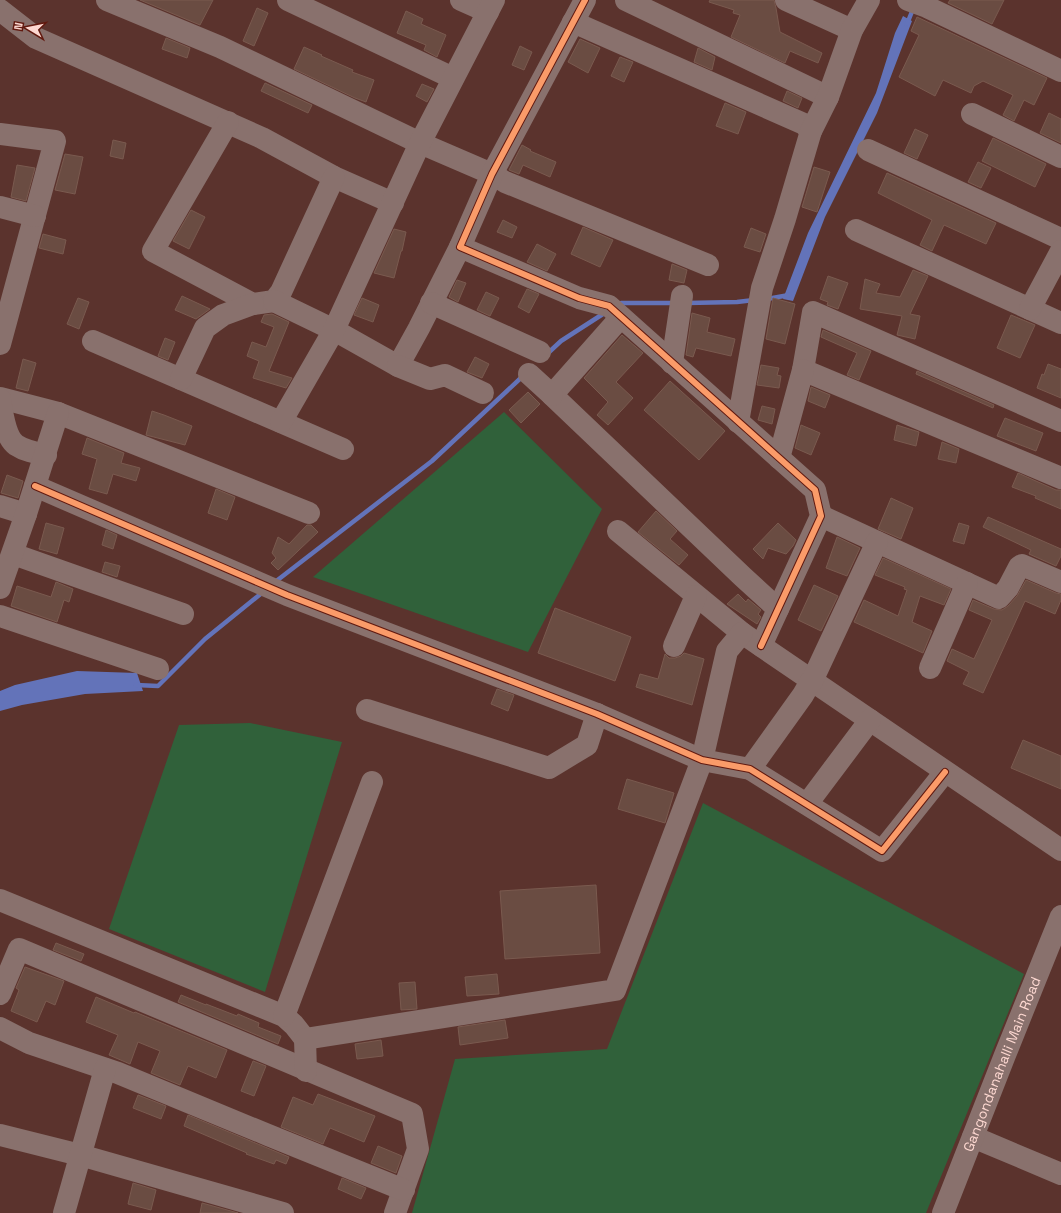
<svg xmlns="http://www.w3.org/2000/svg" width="1061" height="1213" font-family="'Space Grotesk',sans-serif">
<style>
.green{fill:#30613a}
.water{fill:#6373b9}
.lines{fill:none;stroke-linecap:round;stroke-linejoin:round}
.stream{stroke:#6373b9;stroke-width:4.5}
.building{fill:#6a4c42;stroke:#7a5a4f}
.minor{stroke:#89716d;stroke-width:22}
.cycleway-casing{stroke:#61190f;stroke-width:8}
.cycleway{stroke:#fa9b69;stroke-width:6}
.labels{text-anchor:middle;stroke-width:3.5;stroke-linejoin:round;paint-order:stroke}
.street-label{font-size:14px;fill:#fdd8d1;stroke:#61190f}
</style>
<rect width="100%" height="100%" fill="#5b332d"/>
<g class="green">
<polygon points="504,412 602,509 528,652 313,577"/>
<polygon points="250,723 342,742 265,992 109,929 179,725"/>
<polygon points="703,803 1024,974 926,1213 412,1213 455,1059 607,1049"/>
</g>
<g class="water">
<polygon points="903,16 912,21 877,113 825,217 793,301 783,299 808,233 876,93 895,33"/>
<polygon points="77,671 137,673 143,691 85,694 22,705 0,711 0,691 15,685"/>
</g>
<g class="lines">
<g class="stream">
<polyline points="907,24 913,9"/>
<polyline points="767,299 789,295"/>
<polyline points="687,303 737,302 754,300"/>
<polyline points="618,305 621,303 676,303"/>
<polyline points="547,354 561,341 606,312"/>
<polyline points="275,582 432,461 524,375"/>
<polyline points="136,685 158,686 205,639 263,592"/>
</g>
</g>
<g class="building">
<polygon points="140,0 213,0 200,25"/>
<polygon points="710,0 774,0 776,8 780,32 822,53 818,63 790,51 785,63 731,37 740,15 733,13 734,10 709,2"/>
<polygon points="950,0 1004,0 992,24 948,3"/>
<polygon points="257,8 268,13 254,46 243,41"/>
<polygon points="406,11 423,19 421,24 446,35 437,57 424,50 426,45 397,33"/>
<polygon points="917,17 1047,78 1034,105 1024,100 1014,121 1003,115 1013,95 983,81 974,86 971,93 943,80 935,96 899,77 919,35 911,31"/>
<polygon points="166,38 190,48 187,58 162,49"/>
<polygon points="580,39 600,48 588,73 568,62"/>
<polygon points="520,46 532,52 524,70 512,65"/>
<polygon points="304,47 322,55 321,56 353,70 352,72 374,80 366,102 355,98 294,69"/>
<polygon points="698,48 715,57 712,70 694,62"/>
<polygon points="620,57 633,62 624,82 611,76"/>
<polygon points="265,83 312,105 308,113 261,91"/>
<polygon points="422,84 434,89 427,102 416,96"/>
<polygon points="787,91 802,98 798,108 783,101"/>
<polygon points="725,103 746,112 738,134 716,126"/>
<polygon points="1049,113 1061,119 1061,143 1040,133"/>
<polygon points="915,129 928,135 917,159 904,153"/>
<polygon points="993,138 1046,164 1035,187 982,161"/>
<polygon points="113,140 126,143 123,159 110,156"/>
<polygon points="522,145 531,150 530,151 556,162 550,177 523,165 519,174 509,170"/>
<polygon points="65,154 83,157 75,194 55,190"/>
<polygon points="978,162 991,168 981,188 968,182"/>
<polygon points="17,165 35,168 26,201 11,197"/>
<polygon points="814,167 830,172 817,212 802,207"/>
<polygon points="887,173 996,223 986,244 944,225 932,251 920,245 932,220 878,193"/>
<polygon points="191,210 205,217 189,249 173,241"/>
<polygon points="503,220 517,227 512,238 497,232"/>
<polygon points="583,227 613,240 600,267 571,254"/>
<polygon points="751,228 766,234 760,252 744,247"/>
<polygon points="394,229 406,232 402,251 401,251 394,278 374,273"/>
<polygon points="43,234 66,240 63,254 39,248"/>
<polygon points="537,244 556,254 547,271 527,262"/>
<polygon points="672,264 687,270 684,283 669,280"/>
<polygon points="913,270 928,276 910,314 920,316 915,339 897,335 902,316 860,309 865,279 880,284 876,293 900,297"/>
<polygon points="828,276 848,283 838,309 827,305 828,302 820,299"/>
<polygon points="457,280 466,283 458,302 449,297"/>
<polygon points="527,289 539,294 529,313 518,307"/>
<polygon points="486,292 499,298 490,316 477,310"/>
<polygon points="182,296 210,309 196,319 175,310"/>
<polygon points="78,298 89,302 79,329 67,324"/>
<polygon points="362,298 379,305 373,322 354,315"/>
<polygon points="773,298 795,304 785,344 766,339"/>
<polygon points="692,313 710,318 707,332 735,339 731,356 696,348 693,357 686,355"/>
<polygon points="272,314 289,322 269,371 292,378 286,388 253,378 259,361 247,356 252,342 266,347 274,327 261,322 264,315"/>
<polygon points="1011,315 1035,325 1020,358 997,348"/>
<polygon points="823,330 871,351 859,380 847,375 857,353 821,337"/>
<polygon points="622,335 643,353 616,382 633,398 608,425 597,415 608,402 584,378"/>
<polygon points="165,338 175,342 168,360 158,356"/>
<polygon points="475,357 489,364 482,378 467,372"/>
<polygon points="23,359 36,363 28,391 16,388"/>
<polygon points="1048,364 1061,369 1061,398 1037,388 1042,374 1044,375"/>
<polygon points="761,365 779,368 777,375 781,376 779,388 757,385"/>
<polygon points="917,371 994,405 993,408 916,374"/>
<polygon points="670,381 725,431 699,460 644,410"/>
<polygon points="811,387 830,395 825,408 808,401"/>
<polygon points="528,392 540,404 521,423 509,410"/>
<polygon points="762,406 775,409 772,424 758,420"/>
<polygon points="152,411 164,415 192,426 185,445 146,435"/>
<polygon points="1005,418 1043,433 1036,451 997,436"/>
<polygon points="801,425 820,433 811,455 795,448"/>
<polygon points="897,425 919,432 916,446 894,440"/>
<polygon points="87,438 124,453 121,463 140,468 136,481 113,474 107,494 89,489 97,459 82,454"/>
<polygon points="942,442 959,449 956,463 938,459"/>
<polygon points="1018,473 1056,490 1061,490 1061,509 1035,498 1036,496 1012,487"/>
<polygon points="7,475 23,481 18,498 1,493"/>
<polygon points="216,489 235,497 227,520 208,513"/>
<polygon points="891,498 913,508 901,539 878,529"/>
<polygon points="656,511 677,531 670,539 688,555 679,565 638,532"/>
<polygon points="988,517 1061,549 1061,556 1056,566 1029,554 1031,550 983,527"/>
<polygon points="46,523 64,528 57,554 39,549"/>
<polygon points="778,523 796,540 793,546 786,554 768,548 763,559 753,549"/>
<polygon points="959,523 969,526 964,544 953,541"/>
<polygon points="307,525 311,525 318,532 278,570 271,563 276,558 272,553 278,537 289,544"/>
<polygon points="106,530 117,535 113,549 102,545"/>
<polygon points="837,537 860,548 847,576 826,568"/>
<polygon points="883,558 951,589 944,605 920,596 912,622 932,631 923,653 854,622 864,600 898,616 907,590 904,589 905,587 875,575"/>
<polygon points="105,562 120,566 117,577 102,572"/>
<polygon points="1026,580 1056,593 1061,594 1061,600 1055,614 1025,601 983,693 963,684 969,672 947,661 952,649 974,659 992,620 969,610 973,600 994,609 1002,610 1008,606 1017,596"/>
<polygon points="56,582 73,589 69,602 64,600 57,622 11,606 17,586 51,597"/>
<polygon points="814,585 838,596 821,631 798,620"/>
<polygon points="738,594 746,602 748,599 761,610 758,614 761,617 757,624 727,604"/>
<polygon points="555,608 631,637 615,681 538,653"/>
<polygon points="684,653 704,659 692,705 636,687 640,674 658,679 665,654 669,658 675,658 681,656"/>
<polygon points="497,689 514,695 508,711 491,704"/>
<polygon points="1023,740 1061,756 1061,789 1011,768"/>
<polygon points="627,779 674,793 665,823 618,809"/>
<polygon points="596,885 600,953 505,959 500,891"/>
<polygon points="56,943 84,954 81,961 53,950"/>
<polygon points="25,967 64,981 55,1005 46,1001 37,1022 11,1011 19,990 16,988"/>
<polygon points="497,974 499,994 467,996 465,977"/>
<polygon points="415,982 417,1009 401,1010 399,983"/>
<polygon points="181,995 206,1005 206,1004 237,1016 238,1014 259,1023 258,1027 281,1036 278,1044 178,1002"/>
<polygon points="96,997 134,1013 135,1012 227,1050 216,1078 188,1066 180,1085 151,1073 160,1051 138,1042 130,1064 109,1055 118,1035 86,1022"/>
<polygon points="505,1020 508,1038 460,1045 458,1027"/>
<polygon points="381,1040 383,1056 357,1059 355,1044"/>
<polygon points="253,1061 266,1066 254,1096 241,1091"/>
<polygon points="318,1094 375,1116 364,1142 330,1128 323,1144 281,1127 293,1097 313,1105"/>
<polygon points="138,1095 166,1106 161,1119 133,1108"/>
<polygon points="188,1115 289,1157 286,1164 276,1160 274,1164 246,1154 247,1153 184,1126"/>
<polygon points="378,1146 402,1156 396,1173 371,1163"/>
<polygon points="342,1178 366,1188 361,1199 338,1189"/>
<polygon points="133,1183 156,1190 151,1210 128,1204"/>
<polygon points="202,1203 238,1213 200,1213"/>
</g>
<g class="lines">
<g class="minor">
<polyline points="107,0 220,47 420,143 492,174 505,182 708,265"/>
<polyline points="288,0 453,78"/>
<polyline points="461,0 488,12"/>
<polyline points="585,0 492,174 460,247 579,298 609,306 815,490 821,516 761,646"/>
<polyline points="626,0 828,97"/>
<polyline points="786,0 852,30"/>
<polyline points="908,0 927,7 1061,71"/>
<polyline points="0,10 36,38 262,138 334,177 393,203"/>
<polyline points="573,22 804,124 811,131"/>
<polyline points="972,114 1061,157"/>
<polyline points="228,122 153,251 253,304 274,301 281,292 334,177"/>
<polyline points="0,134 55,141 0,344"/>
<polyline points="868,150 1061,239"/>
<polyline points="0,207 35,216"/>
<polyline points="856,230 1061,323"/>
<polyline points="274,301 334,330 398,366 419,328 460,247"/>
<polyline points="431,303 540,352"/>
<polyline points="1030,309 1061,251"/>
<polyline points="621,317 552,395 743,577 778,609"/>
<polyline points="93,341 343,449"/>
<polyline points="672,363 682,296"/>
<polyline points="398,366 430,379 445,375 483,393"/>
<polyline points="529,374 552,395"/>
<polyline points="181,379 205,328 223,315 253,304"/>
<polyline points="0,398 58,413 309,513"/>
<path d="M0,399C2,412 5,437 16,445C25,451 36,453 46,455"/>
<polyline points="1061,421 813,312 803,370 1061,478"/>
<polyline points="281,422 334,330 420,143 494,0"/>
<polyline points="738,422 762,288 785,219 811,131 828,97 852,30 869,0"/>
<polyline points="779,458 803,370"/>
<polyline points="35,486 287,595 597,714 702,760 750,769 882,851 945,772"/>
<polyline points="0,506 26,514"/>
<polyline points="821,516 999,598 1008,588 1019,567 1022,565 1061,582"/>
<polyline points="618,531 742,633 1061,850"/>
<polyline points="13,554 183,614"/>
<polyline points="0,588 26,514 58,413"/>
<polyline points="0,616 158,669"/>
<polyline points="674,646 696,596"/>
<polyline points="930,668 967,583"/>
<polyline points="367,710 549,768 587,745 597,714"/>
<polyline points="750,769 803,695 811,681 812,681 877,542"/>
<polyline points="807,804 870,720"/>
<polyline points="0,900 284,1016 294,1025 305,1039"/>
<polyline points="0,994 19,949 412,1114 418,1149 395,1213"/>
<polyline points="284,1016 372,782"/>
<polyline points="0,1028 29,1043 118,1073 268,1135 404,1190"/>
<polyline points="306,1071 305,1039 615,990 702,760 727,651 742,633"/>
<polyline points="0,1135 80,1155 283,1213"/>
<polyline points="973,1137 1061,1174"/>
<polyline points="64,1213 105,1069"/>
<path id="s1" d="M943,1213L1005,1055L1061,916"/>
</g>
<defs>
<g id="cycleway">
<polyline points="585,0 492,174 460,247 579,298 609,306 815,490 821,516 761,646"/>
<polyline points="35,486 287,595 597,714 702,760 750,769 882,851 945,772"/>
</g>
</defs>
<use href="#cycleway" class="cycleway-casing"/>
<use href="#cycleway" class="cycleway"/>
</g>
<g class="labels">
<g class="street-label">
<text dy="5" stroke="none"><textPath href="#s1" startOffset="160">Gangondanahalli Main Road</textPath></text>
</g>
</g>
<g transform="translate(28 28) rotate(280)" stroke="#61190f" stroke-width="3" paint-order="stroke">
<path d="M0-3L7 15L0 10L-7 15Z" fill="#fdd8d1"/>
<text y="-6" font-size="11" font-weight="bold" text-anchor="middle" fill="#fdd8d1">N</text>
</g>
</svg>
